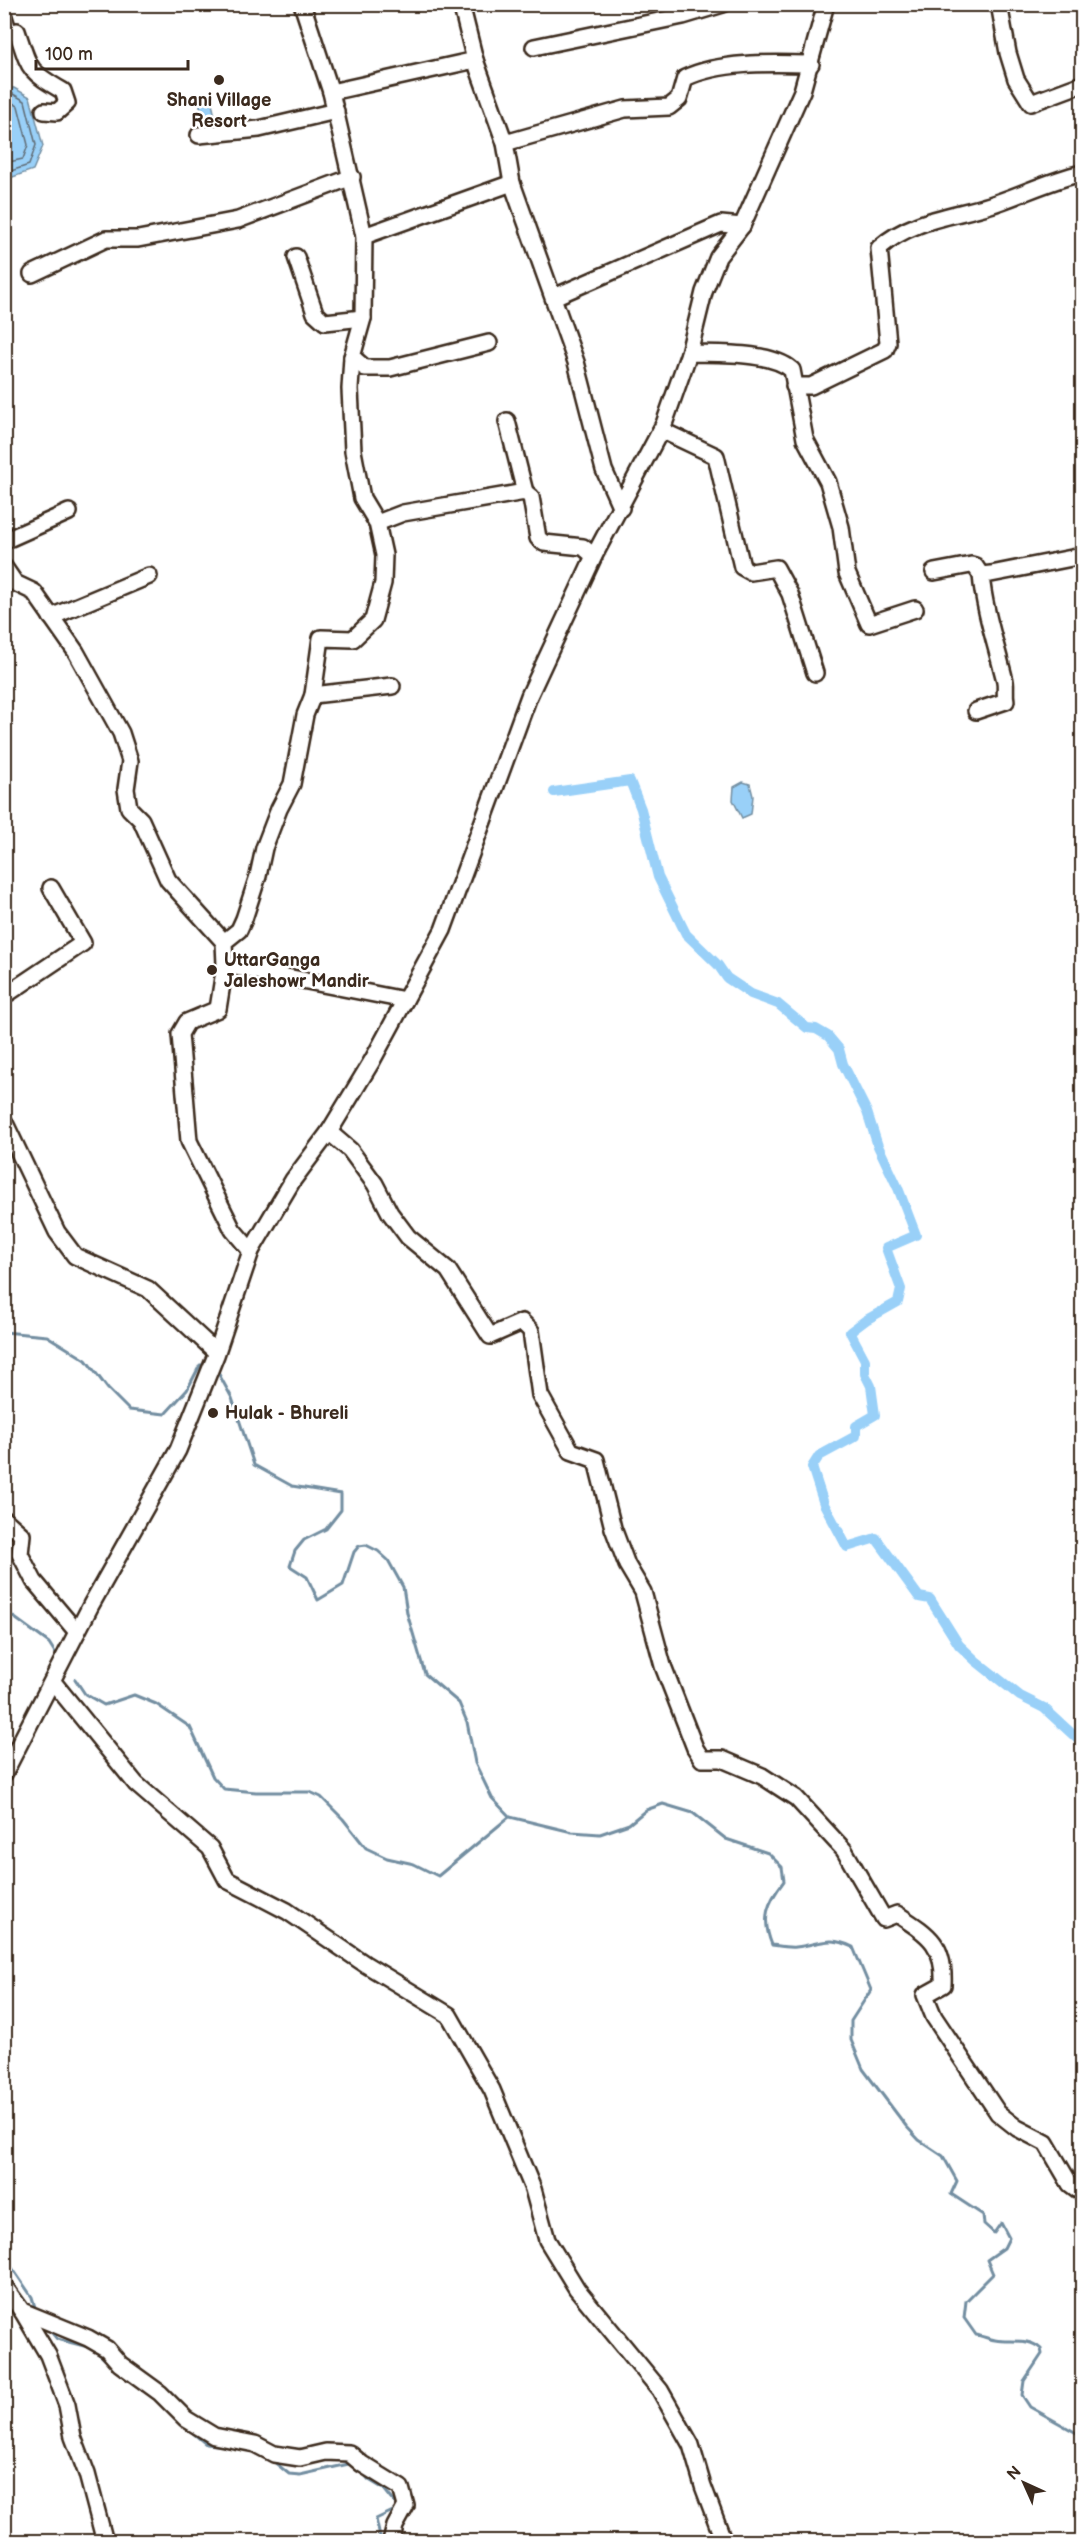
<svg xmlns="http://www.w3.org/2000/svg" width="1087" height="2546" font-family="'Balsamiq Sans',sans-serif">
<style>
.water{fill:#99d0f8;stroke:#738ea1;stroke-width:1.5}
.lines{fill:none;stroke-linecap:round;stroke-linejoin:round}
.shore{stroke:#616c75;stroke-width:1.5}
.stream{stroke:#738ea1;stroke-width:3}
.canal{stroke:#99d0f8;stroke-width:10}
.minor-casing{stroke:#3b2a1e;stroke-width:20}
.minor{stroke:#fff;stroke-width:15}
.poi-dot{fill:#3b2a1e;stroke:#fff;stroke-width:2}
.labels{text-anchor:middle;stroke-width:5;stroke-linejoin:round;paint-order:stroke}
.poi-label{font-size:18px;font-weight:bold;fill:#3b2a1e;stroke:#fff;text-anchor:start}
</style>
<rect width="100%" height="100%" fill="#fff"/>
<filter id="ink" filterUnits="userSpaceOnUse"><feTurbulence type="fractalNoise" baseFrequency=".0167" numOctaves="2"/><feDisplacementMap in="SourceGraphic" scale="12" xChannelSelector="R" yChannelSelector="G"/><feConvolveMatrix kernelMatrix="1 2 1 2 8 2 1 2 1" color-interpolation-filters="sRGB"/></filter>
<g filter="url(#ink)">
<g class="water">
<polygon points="5,88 14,88 30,97 43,146 33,170 10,178 5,175"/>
<polygon points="211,98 215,117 203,120 199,101"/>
<polygon points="743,782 750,784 753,796 751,814 742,818 733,800 734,787"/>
</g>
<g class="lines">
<g class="shore">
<polyline points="4,94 13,94 25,101 36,145 29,165 11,171 4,170"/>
<polyline points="4,102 11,102 18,106 28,145 23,159 4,163"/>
</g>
<g class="stream">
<polyline points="4,1332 47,1336 86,1360 108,1389 129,1410 165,1414 187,1390 200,1365 208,1365"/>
<path d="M216,1369L232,1398L254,1465L292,1486L341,1494V1510L326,1529L304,1540L295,1551L290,1566L307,1577L318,1600L343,1585L354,1552L359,1546L366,1545L378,1551L388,1560L403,1587L407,1613L425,1674L459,1703L467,1722L475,1763L492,1798L510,1817L572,1832L600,1834L629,1824L646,1810L663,1804L693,1813L726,1839L768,1853L782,1867L784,1881C767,1903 761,1918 772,1945C779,1946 789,1948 796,1947C821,1944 828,1935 853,1947L871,1990L851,2021V2040L863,2069L906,2126L919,2140L943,2156L957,2181L951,2194L983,2215L984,2224L994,2233L1001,2223L1009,2238L1004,2248L987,2260L993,2274L966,2301L964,2318L976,2335C982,2336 989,2339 995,2340C1011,2343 1028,2337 1041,2349L1042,2354L1024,2381L1022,2395L1030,2407L1082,2436"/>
<polyline points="4,1610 49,1643 56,1654"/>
<polyline points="75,1679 85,1694 104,1705 134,1695 156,1704 190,1727 213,1777 224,1789 256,1792 310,1792 321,1797 343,1819 366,1848 387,1858 414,1864 438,1876 509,1817"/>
<polyline points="4,2256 32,2297 36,2311"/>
<polyline points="48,2328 57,2339 92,2348 110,2364"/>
<polyline points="124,2376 140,2388"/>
<polyline points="186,2427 206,2444 227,2446"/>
<polyline points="273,2461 289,2474 300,2475 353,2463"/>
<polyline points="361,2471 369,2480 384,2489 399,2508 376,2519 381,2542"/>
</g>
<polyline class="canal" points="554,792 630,781 641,809 658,877 686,934 718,965 727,978 751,994 778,1004 807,1028 816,1029 828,1036 839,1049 843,1064 867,1112 878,1146 898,1188 916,1235 886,1248 901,1289 898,1302 866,1320 850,1332 865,1360 865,1374 871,1386 875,1415 856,1426 856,1436 819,1456 812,1467 824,1504 847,1547 876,1538 919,1597 930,1599 959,1645 976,1661 1020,1696 1044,1708 1082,1743"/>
<defs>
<g id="minor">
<polyline points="302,4 331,92 364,236 363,318 352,357 350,389 353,451 362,498 377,523 384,555 383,583 373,620 353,639 321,638 313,695 305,715 292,784 279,809 264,848 258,876 244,919 239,930 224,942 225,965 405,1000"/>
<polyline points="461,4 475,60 505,143 512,183 576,362 604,470 621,508"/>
<polyline points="999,4 1008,53 1016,79 1031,103 1082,84"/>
<path d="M4,17L9,33L17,31C30,70 27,70 63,91L67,103L57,112L44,111"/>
<polyline points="534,47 683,16 723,4"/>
<polyline points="331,92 475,60"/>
<polyline points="199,135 259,129 336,111"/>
<path d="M505,143L625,109L669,107L679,99L685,78C720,61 773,63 811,64"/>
<polyline points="364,236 512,183"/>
<polyline points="296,257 315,313 325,322 363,318"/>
<polyline points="32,274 106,239 138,239 238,220 352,177"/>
<polyline points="554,297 721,224 742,226"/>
<path d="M689,353C717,354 770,351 792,370L805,439L828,482L841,527L847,573L869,624L915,609"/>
<polyline points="352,357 365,368 390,368 489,343"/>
<path d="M794,386H811L885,350L888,343L879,248C910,220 951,217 990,205C1021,195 1051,180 1082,173"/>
<polyline points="507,421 525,492"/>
<polyline points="661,430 716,456 742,567 751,572 776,568 790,594 815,673"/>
<polyline points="377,523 403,513 525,492 531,497 538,538 544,543 583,547 594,556"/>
<polyline points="4,541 69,512"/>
<polyline points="4,567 15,583 34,592 76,652 121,733 130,761 126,789 129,808 141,820 168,880 224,942"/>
<polyline points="934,572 971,565 975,566 981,575 991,574 1082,556"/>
<polyline points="51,617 149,576"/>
<polyline points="313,695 392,686"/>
<path d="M976,711L1006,701C1004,692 1007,685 1004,677C996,645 984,609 981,575"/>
<polyline points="225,965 218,1009 187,1022 180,1034 189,1141 233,1230 251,1251"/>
<polyline points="4,996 83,943 51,888"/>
<polyline points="4,1121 57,1232 75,1256 148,1289 216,1352"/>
<path d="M329,1132L350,1150L375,1184L390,1213L408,1237L448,1270L490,1336L522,1322L531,1331L540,1395L571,1451L596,1460L613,1528L627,1565L643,1592L663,1666L695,1748L702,1759H722L762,1776L796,1798L844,1850L884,1919L897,1914C929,1935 945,1944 943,1985L925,1995L934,2017L998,2113L1017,2128L1046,2143L1070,2184L1082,2193"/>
<polyline points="4,1519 22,1535 20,1554 34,1581 77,1632"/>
<polyline points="54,1683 136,1784 210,1848 227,1880 287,1911 365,1964 449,2015 492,2090 533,2189 547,2240 577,2289 660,2390 691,2445 703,2486 724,2542"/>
<polyline points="4,1774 91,1605 178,1450 216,1355 251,1251 293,1180 329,1132 372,1061 443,930 529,696 594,556 664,424 689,353 704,292 718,257 742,226 802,91 826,4"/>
<polyline points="4,2286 22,2311 88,2338 107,2349 120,2364 160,2393 186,2419 214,2436 255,2444 274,2454 300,2458 326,2452 349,2453 362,2464 401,2488 406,2506 395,2526 391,2542"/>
<polyline points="22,2311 48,2355 67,2405 73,2437 87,2474 105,2542"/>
</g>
</defs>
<use href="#minor" class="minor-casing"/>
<use href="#minor" class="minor"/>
</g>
</g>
<g class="poi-dot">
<circle cx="219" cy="80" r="6"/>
<circle cx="212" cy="970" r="6"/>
<circle cx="213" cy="1413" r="6"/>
</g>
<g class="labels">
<g class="poi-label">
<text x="219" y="106" text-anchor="middle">Shani Village<tspan x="219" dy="21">Resort</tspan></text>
<text x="224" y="966">UttarGanga<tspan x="224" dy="21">Jaleshowr Mandir</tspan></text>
<text x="225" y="1419">Hulak - Bhureli</text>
</g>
</g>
<rect width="1087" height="2546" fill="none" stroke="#fff" stroke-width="24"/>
<rect x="12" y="12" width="1063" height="2522" fill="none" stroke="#3b2a1e" stroke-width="2" filter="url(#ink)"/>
<g transform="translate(1024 2483) rotate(315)" stroke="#ffffff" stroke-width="4.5" paint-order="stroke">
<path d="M0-4.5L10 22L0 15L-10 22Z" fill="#3b2a1e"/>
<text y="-9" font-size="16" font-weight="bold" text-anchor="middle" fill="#3b2a1e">N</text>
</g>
<path d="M36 60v9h152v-9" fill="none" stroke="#3b2a1e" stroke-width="3"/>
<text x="45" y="60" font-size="18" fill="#3b2a1e" stroke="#ffffff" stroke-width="4.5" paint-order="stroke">100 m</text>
</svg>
